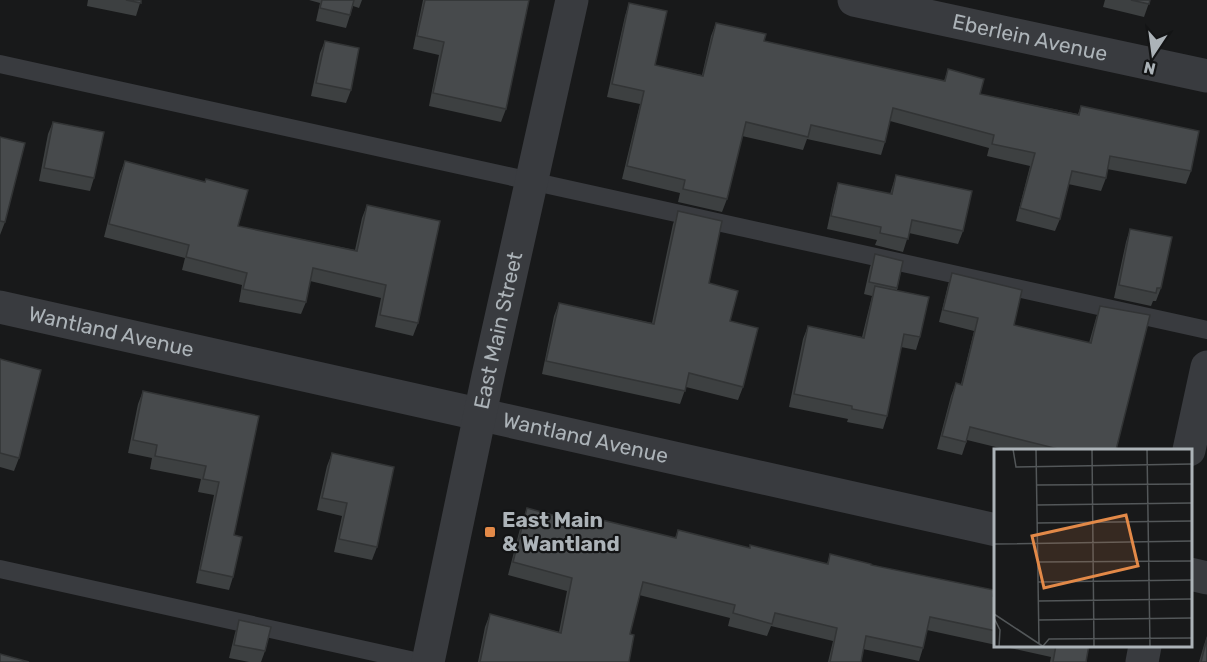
<svg xmlns="http://www.w3.org/2000/svg" width="1207" height="662" font-family="Rubik,sans-serif">
<style>
.lines{fill:none;stroke-linecap:round;stroke-linejoin:round}
.service{stroke:#393b3f;stroke-width:18}
.minor{stroke:#393b3f;stroke-width:33}
.tertiary{stroke:#393b3f;stroke-width:33}
.wall{fill:#3d4041}
.building{fill:#474a4c;stroke:#323435;stroke-width:1.5}
.poi-dot{fill:#e28948;stroke:#131415;stroke-width:2}
.labels{text-anchor:middle;stroke-width:4.5;stroke-linejoin:round;paint-order:stroke}
.street-label{font-size:21px;fill:#acb3b8;stroke:#131415}
.poi-label{font-size:21px;font-weight:bold;fill:#acb3b8;stroke:#131415;text-anchor:start}
.inset-road{fill:none;stroke:#535759;stroke-width:1.5}
.view{fill:#e28948;fill-opacity:0.15;stroke:#e28948;stroke-width:3}
.inset-edge{fill:none;stroke:#acb3b8;stroke-width:3}
</style>
<rect width="100%" height="100%" fill="#18191a"/>
<g class="lines">
<g class="service">
<polyline points="0,64 1207,330"/>
<polyline points="0,569 419,662"/>
</g>
<g class="minor">
<path id="s1" d="M854,0L1207,76"/>
<path id="s2" d="M0,307L996,530"/>
<polyline points="1189,450 1207,367"/>
<polyline points="1190,574 1207,578"/>
<polyline points="1142,662 1145,646"/>
</g>
<path class="tertiary" id="s3" d="M428,662L488,376L572,0"/>
</g>
<g class="wall">
<polygon points="88,0 141,0 136,16 87,6"/>
<polygon points="309,0 362,0 359,8 353,6 346,28 316,21 320,3"/>
<polygon points="423,0 529,0 506,109 501,122 429,106 439,55 413,49"/>
<polygon points="1105,0 1150,0 1144,17 1103,7"/>
<polygon points="629,3 655,65 702,75 711,36 716,23 764,41 944,81 948,69 980,94 1078,114 1081,106 1191,171 1186,184 1107,169 1106,178 1101,191 1068,184 1060,219 1055,231 1016,221 1030,166 987,156 989,148 890,121 885,142 881,155 807,139 803,150 742,136 727,199 722,212 678,202 680,193 622,179 640,104 607,97 625,16"/>
<polygon points="325,41 351,90 346,103 311,96 320,53"/>
<polygon points="53,122 94,178 90,191 39,181 48,134"/>
<polygon points="0,137 5,222 0,235"/>
<polygon points="125,161 238,226 355,250 362,218 367,205 418,323 413,336 375,327 381,298 310,281 306,302 301,314 239,302 242,285 182,270 185,258 104,237 120,174"/>
<polygon points="896,175 963,231 958,244 909,233 903,252 875,245 877,240 827,229 834,196 838,183 890,194"/>
<polygon points="678,211 709,283 730,321 743,387 738,400 686,387 680,404 542,374 554,316 559,303 652,323 673,224"/>
<polygon points="1130,229 1161,288 1156,301 1153,301 1151,306 1114,298 1126,242"/>
<polygon points="875,254 903,261 897,290 920,337 916,350 901,347 887,416 883,429 847,422 848,419 789,407 803,339 808,326 862,337 872,296 864,294 870,267"/>
<polygon points="952,273 1014,325 1089,343 1096,318 1100,306 1116,450 1008,450 967,440 962,455 937,449 951,396 956,383 961,384 974,331 939,322 948,285"/>
<polygon points="0,359 19,458 14,471 0,467"/>
<polygon points="143,391 259,416 234,535 233,577 229,590 196,583 214,495 198,492 201,479 150,469 152,458 128,453 138,404"/>
<polygon points="332,453 377,547 372,560 334,552 342,516 317,510 327,466"/>
<polygon points="527,508 599,527 602,520 675,538 678,530 749,548 827,564 830,554 996,596 996,645 927,630 923,648 919,661 863,649 861,662 828,662 833,641 771,626 767,636 728,626 730,618 639,595 630,634 629,662 478,662 485,627 490,614 559,632 567,591 508,575 522,521"/>
<polygon points="239,620 265,651 261,662 249,662 229,658 235,633"/>
<polygon points="1207,636 1207,662 1199,662 1204,645"/>
<polygon points="997,645 1089,645 1086,662 1050,662 1051,657"/>
</g>
<g class="building">
<polygon points="126,0 141,0 141,3"/>
<polygon points="322,0 354,0 350,15 320,8"/>
<polygon points="425,0 529,0 506,109 433,93 444,42 417,36"/>
<polygon points="1131,0 1150,0 1149,4"/>
<polygon points="629,3 667,11 655,65 703,76 716,23 766,34 764,41 945,81 948,69 984,79 980,94 1079,115 1081,106 1199,131 1191,171 1110,156 1106,178 1072,171 1060,219 1020,208 1035,153 992,144 994,135 893,108 885,142 811,125 808,137 746,122 727,199 683,189 685,180 627,166 644,91 612,84"/>
<polygon points="325,41 359,48 351,90 316,83"/>
<polygon points="53,122 104,132 94,178 44,168"/>
<polygon points="0,137 25,143 5,222 0,221"/>
<polygon points="125,161 205,182 206,179 248,190 238,226 357,251 367,205 440,221 418,323 380,315 386,285 313,268 306,302 243,289 247,273 186,257 189,245 109,224"/>
<polygon points="896,175 972,191 963,231 912,220 908,239 880,233 881,227 831,216 838,183 892,194"/>
<polygon points="678,211 722,221 709,283 738,291 730,321 758,328 743,387 689,373 685,391 546,361 559,303 654,324"/>
<polygon points="1130,229 1172,237 1161,288 1157,288 1156,293 1119,285"/>
<polygon points="875,254 903,261 897,288 869,282"/>
<polygon points="952,273 1022,290 1014,325 1091,343 1100,306 1150,315 1116,450 1062,450 970,427 966,442 942,436 956,383 962,385 978,318 943,310"/>
<polygon points="875,286 929,297 920,337 904,334 887,416 852,409 852,406 794,394 808,326 864,338"/>
<polygon points="0,359 41,370 19,458 0,453"/>
<polygon points="143,391 259,416 234,535 242,537 233,577 200,570 219,482 203,479 206,466 155,456 157,445 133,440"/>
<polygon points="332,453 394,467 377,547 339,539 347,503 322,498"/>
<polygon points="527,508 600,528 602,520 676,538 678,530 750,548 750,545 828,564 830,554 871,564 871,565 994,590 993,596 996,596 996,631 930,617 923,648 866,636 861,662 830,662 837,628 775,613 772,624 733,613 735,605 643,582 630,634 634,635 629,662 480,662 490,614 561,633 572,578 513,562"/>
<polygon points="239,620 271,627 265,651 234,645"/>
<polygon points="1207,638 1207,662 1201,662"/>
<polygon points="1056,645 1089,645 1086,662 1053,662"/>
<polygon points="0,654 29,662 0,662"/>
</g>
<rect class="poi-dot" x="484" y="526" width="12" height="12" rx="3"/>
<g class="labels">
<g class="street-label">
<text dy="7" stroke="none"><textPath href="#s1" startOffset="180">Eberlein Avenue</textPath></text>
<text dy="7" stroke="none"><textPath href="#s3" startOffset="339">East Main Street</textPath></text>
<text dy="7" stroke="none"><textPath href="#s2" startOffset="114">Wantland Avenue</textPath></text>
<text dy="7" stroke="none"><textPath href="#s2" startOffset="600">Wantland Avenue</textPath></text>
</g>
<g class="poi-label">
<text x="502" y="527">East Main<tspan x="502" dy="24">&amp; Wantland</tspan></text>
</g>
</g>
<g transform="translate(994 449)">
<rect width="198" height="198" fill="#18191a"/>
<path class="inset-road" d="M19,0L22,18L198,15M42,0L45,194M98,0L100,198M153,0L156,198M43,36L198,35M43,56L198,54M43,74L198,72M0,95L198,92M44,113L198,112M44,133L198,131M44,152L198,150M0,165L50,198M0,169L6,181L5,198M44,171L198,169M49,197L55,190L198,189"/>
<path class="view" d="M132,66L144,117L50,139L38,87Z"/>
<rect width="198" height="198" class="inset-edge"/>
</g>
<g transform="translate(1153 54) rotate(193)" stroke="#131415" stroke-width="4.5" paint-order="stroke">
<path d="M0-4.5L10 22L0 15L-10 22Z" fill="#acb3b8"/>
<text y="-9" font-size="16" font-weight="bold" text-anchor="middle" fill="#acb3b8">N</text>
</g>
</svg>
